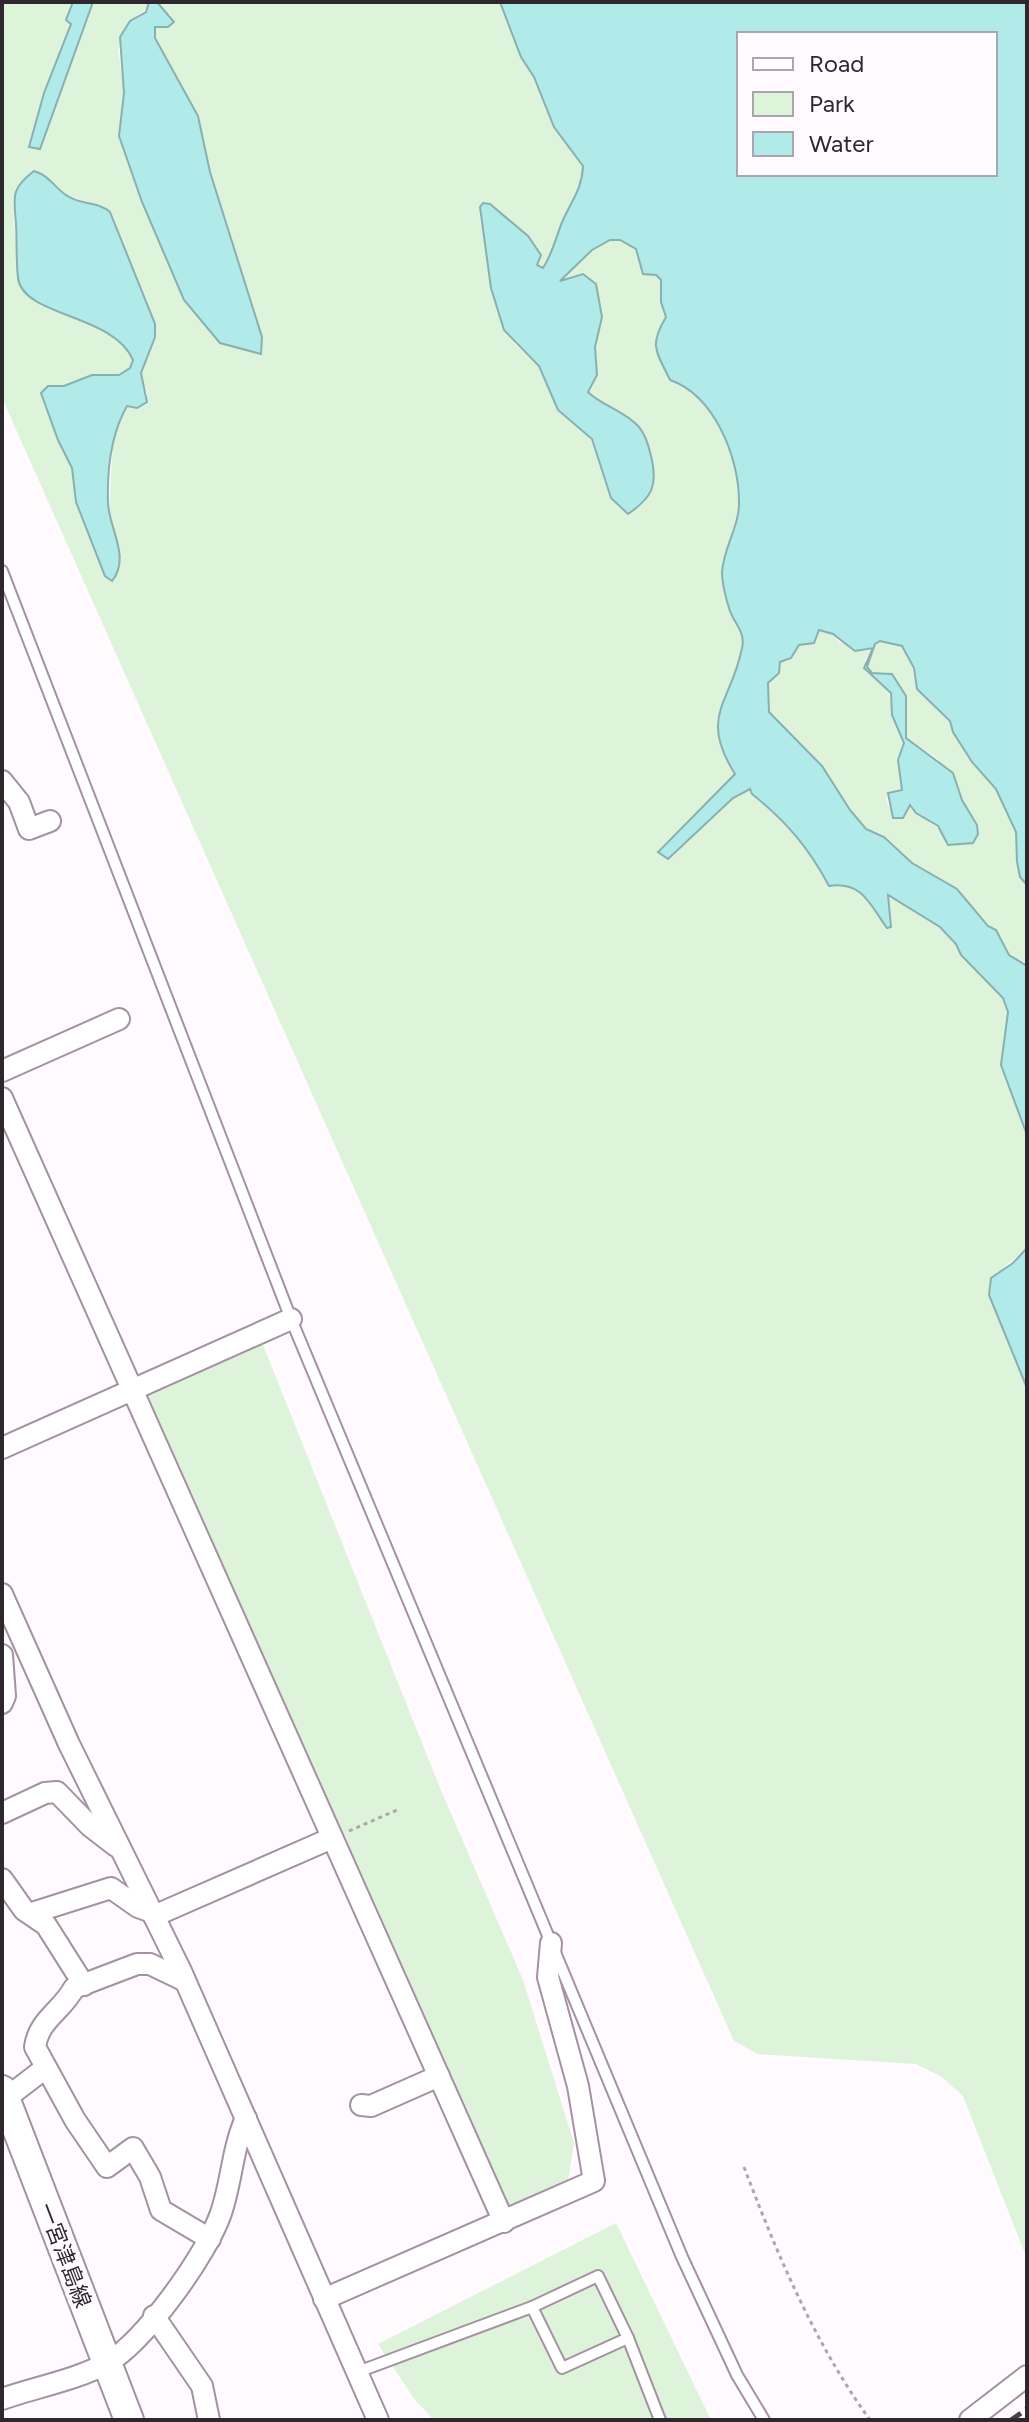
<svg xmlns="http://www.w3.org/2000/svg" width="1029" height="2422" font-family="Figtree,'Noto Sans JP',sans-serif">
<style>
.green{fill:#def4da;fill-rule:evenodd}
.water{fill:#b0eae9;stroke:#89b0b1;stroke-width:2;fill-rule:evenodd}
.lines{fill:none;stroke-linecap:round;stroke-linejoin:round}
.lane-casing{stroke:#a491a2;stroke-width:14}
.street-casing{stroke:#a491a2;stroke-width:24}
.secondary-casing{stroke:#a491a2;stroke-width:32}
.path{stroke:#ada7ac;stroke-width:3;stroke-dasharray:4 4;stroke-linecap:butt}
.lane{stroke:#fff;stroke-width:10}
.street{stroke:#fff;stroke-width:20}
.secondary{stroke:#fff;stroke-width:28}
.rail{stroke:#474046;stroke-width:5;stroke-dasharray:12 6;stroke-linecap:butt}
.labels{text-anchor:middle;stroke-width:8;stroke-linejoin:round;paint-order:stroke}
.street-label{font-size:22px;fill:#2f272e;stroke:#fefafe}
</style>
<rect width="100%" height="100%" fill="#fefafe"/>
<g class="green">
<path d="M2,2H73L67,20L71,24L44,93L29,147L39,149L93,2H149L148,8L136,16L118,49L124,93L119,136L184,300L215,338L258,354L262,337L210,172L198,116L155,38V26L172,17L157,2H500L521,57L534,77L554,127L583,166L579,193L543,268L537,265L531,239L479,215L515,344L539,366L558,410L592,439L607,489L619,508L654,466L639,427L588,392L597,375L595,347L599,329L570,276L564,283L560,282C564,271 575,268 582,260C596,246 620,228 636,250C641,257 640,267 643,274H656L661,279V302L666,317C648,347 657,352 670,380C714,395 739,457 739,501C740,525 723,548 722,572C722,595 746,631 742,648C732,701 698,718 735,774L661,847L669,859L733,798L750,789L752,795C786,821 809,848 829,886C864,882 868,908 891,927L888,895L940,927L956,944L961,955L1003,998L1008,1012L1001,1065L1027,1135V1248L991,1278L989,1295L1027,1388V2259L963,2096L942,2077L916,2064L758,2054L734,2041L2,398ZM51,180L65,195L103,206L110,212L139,289L141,373L148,396L127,405L113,442L105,576L76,502L72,468L51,421L55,385L64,386L92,375H119L130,368L133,360L122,344L85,319L41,306L18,280L13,203Z"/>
<path d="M819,630L833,634L839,642L873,648L865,660L867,673C892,684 888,691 892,713C894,723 901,733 904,743L898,760L902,790L886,798L893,818L905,814L909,805L943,833L977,825L938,759L906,737L907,711L886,672L872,673L867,667L875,644L880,640L902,646L910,656L917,689L950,721L953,732L972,762L996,789L1016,832L1020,877L1027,885V966L1009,955L1002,939L957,889L912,863L884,837L866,829L850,810L822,766L769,712L766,691L780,662L799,645L814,643Z"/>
<polygon points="261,1340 440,1788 523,1980 574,2143 567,2187 506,2215 140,1392"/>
<polygon points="616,2223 711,2420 434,2420 415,2400 378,2344"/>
</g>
<g class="water">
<polygon points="73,2 93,2 40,149 29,147 44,93 71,24 66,20"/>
<polygon points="149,2 157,2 174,22 168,27 155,27 155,38 198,116 210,172 262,337 261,354 220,343 184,300 142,202 119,136 124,93 120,37 130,21 146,12"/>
<path d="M500,2H1027V885L1020,877L1017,862L1016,832L996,789L972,762L953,732L950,721L917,689L914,668L902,646L880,641L875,644L867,667L872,673L892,674L906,696V738L953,773L962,800L977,825L978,834L973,843L948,845L938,826L916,813L910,805L903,818H893L888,793L902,790L898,760L904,743L892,715L891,693L864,668L873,648L855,651L833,634L819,630L814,643L799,645L791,658L780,662L779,673L768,683L769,712L822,766L850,810L866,829L884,837L912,863L957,889L988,926L996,930L1009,955L1027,966V1135L1001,1065L1008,1012L1003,998L961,955L956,944L940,927L888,895L891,927L887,928C870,905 863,881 829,886C809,848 786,821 752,794L750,789L733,798L668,859L658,852L735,774C698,715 731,704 742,648C746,631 733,623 729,608C726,599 722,582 722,573C723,548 740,526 739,501C739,457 714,395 670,380C657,352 648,347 666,317L661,302V280L656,275L643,274L636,249L620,240H610L592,250L560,281L583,274L596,284L602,317L595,347L597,375L588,392C602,406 625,411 639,427C646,435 649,447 651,456C658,485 653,497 628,514L611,498L592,439L558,410L539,366L504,330L491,288L480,207L483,203L490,204L528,236L541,255L537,265L543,268C553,253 556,236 563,220C572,200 582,189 583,166L554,127L534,77L521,57ZM739,34H995V174H739Z"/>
<path d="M34,171C50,176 54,187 66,195C79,205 98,201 110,212L155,324V337L141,373L147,402L137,408L127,406C111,434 107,471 108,503C109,529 131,557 112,581L105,576L76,502L72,468L58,440L41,393L48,386H64L92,375H119L130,368L133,360C114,314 23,317 18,278C16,260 17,243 16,224C14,197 10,189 34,171Z"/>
<polygon points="1027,1209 1027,1388 989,1295 991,1278 1013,1263 1027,1248"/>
</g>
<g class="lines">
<defs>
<g id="lane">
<polyline points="2,571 291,1319 682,2257 737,2375 764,2420"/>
<polyline points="532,2307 562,2368 628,2338"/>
<polyline points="355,2373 532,2307 598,2276 628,2338 660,2420"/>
</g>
<g id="street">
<polyline points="2,781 19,802 29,829 50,821"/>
<polyline points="2,1071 119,1019"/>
<polyline points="2,1098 504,2222"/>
<polyline points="2,1448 291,1319"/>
<polyline points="2,1594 69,1744 181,1971 378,2420"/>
<polyline points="2,1655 5,1696 2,1703"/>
<polyline points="2,1813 45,1793 57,1792 90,1826 116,1846"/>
<polyline points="2,1879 24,1910 46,1925 84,1985"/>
<polyline points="32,1913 111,1888 138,1907 152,1912"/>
<polyline points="154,1916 332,1838"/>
<path d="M185,1981L150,1964H137L74,1988C62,2011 39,2019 35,2047L75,2120L107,2167L133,2148L150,2177L161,2210L210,2239"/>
<polyline points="5,2099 44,2069"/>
<polyline points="361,2105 371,2106 439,2076"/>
<polyline points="324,2299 594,2181 578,2086 548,1977 551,1943"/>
<polyline points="154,2316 202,2386 209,2420"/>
<path d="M2,2399C33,2388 79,2379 107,2363C145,2341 207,2254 221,2213C232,2181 232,2149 246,2118"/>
<polyline points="970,2420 1027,2376"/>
</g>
<polyline id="secondary" points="2,2090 129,2420"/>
</defs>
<use href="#lane" class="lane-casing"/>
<use href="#street" class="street-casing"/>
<use href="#secondary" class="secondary-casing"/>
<g class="path">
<polyline points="349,1831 397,1810"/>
<path d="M744,2167C777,2254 815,2344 870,2420"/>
</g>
<use href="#lane" class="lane"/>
<use href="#street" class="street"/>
<use href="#secondary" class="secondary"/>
<polyline class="rail" points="1011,2420 1027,2409"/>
</g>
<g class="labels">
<g class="street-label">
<text transform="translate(65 2255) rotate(69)" y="8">一宮津島線</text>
</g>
</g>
<rect width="1029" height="2422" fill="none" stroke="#2f272e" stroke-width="8"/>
<rect x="737" y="32" width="260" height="144" fill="#fefafe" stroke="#aba6ab" stroke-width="2"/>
<rect x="753" y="58" width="40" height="12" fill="#ffffff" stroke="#aba6ab" stroke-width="2"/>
<text x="809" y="72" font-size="24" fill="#2f272e">Road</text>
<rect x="753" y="92" width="40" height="24" fill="#def4da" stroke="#aba6ab" stroke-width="2"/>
<text x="809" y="112" font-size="24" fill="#2f272e">Park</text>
<rect x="753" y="132" width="40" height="24" fill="#b0eae9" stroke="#aba6ab" stroke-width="2"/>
<text x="809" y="152" font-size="24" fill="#2f272e">Water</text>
</svg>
